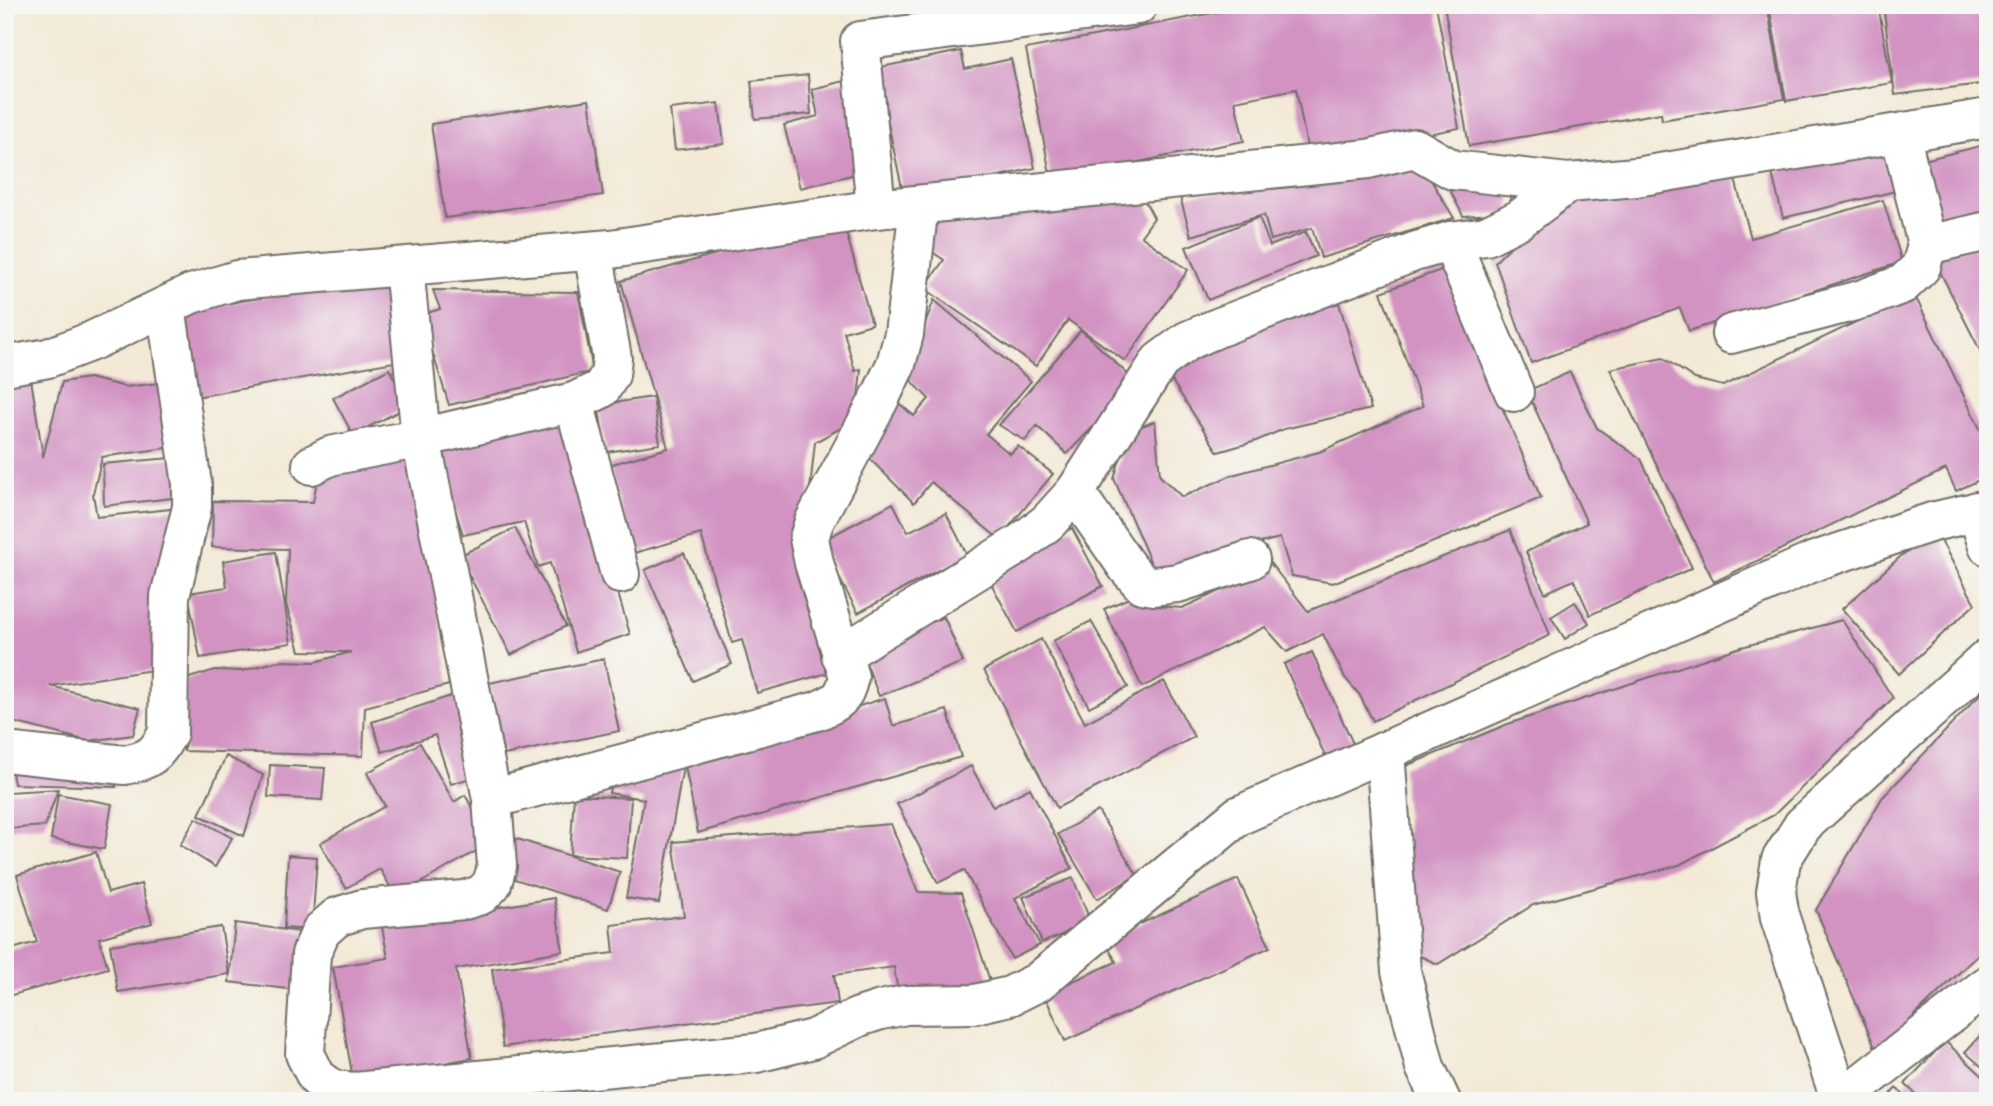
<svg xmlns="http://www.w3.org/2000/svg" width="1993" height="1106" font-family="Caveat,sans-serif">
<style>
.building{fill:#d292c2}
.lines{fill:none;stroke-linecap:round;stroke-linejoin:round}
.street-casing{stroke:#716e67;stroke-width:42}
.street{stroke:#fff;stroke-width:38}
</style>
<rect width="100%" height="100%" fill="#f6f6f2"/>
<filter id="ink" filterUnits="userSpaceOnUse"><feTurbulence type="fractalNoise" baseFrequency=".0143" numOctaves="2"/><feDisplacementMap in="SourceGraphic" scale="14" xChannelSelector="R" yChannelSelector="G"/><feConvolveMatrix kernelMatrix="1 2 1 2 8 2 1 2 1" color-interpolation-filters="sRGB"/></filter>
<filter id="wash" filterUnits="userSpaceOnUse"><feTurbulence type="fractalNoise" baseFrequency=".00686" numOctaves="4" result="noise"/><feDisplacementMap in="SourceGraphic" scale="28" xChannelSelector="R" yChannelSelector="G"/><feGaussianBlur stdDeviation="1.57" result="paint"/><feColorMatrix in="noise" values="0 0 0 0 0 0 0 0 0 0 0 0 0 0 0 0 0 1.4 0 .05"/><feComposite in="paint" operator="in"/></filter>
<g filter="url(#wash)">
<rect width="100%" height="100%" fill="#f3e9d6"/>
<g id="blocks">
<g class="building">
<polygon points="1254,5 1436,5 1459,128 1309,157 1296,89 1235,101 1244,141 1051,179 1026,49"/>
<polygon points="1444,5 1767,5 1784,99 1662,120 1661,113 1469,146"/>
<polygon points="1769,5 1831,5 1832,11 1865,5 1878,5 1892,83 1786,101"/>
<polygon points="1883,5 1988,5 1988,83 1895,95"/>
<polygon points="961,51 965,69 1011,59 1035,168 904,197 876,68"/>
<polygon points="808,75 811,114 755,119 751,81"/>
<polygon points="844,81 867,171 800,188 784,125 818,116 812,89"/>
<polygon points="589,100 603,195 445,218 431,124"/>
<polygon points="719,103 724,144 675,150 670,109"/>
<polygon points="1988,144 1988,223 1935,238 1912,163"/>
<polygon points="1889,145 1900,190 1783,218 1772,173"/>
<polygon points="1423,167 1454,218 1321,258 1312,228 1271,240 1264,215 1191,236 1180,197"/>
<polygon points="1733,172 1751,238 1883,200 1902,262 1689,331 1680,308 1531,363 1495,262 1532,225 1588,195"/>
<polygon points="1444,178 1512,182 1509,213 1463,216"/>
<polygon points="1145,201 1154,218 1141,236 1188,270 1125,361 1068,320 1036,366 924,288 944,260 918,242 932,221"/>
<polygon points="1259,217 1270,246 1306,232 1316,256 1208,300 1186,247"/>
<polygon points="842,218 872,324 844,332 855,371 861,369 856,420 815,442 807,517 791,527 831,672 757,693 742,640 732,643 701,534 634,553 609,465 668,448 621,281"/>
<polygon points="1988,244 1988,366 1931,254"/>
<polygon points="1449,267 1477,349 1541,498 1333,583 1292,576 1280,538 1154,570 1114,479 1128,432 1155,421 1160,476 1182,497 1232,475 1319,452 1423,406 1381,292"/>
<polygon points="390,275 406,360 195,397 179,312"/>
<polygon points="433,290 578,292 593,371 449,405 421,315 440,309"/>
<polygon points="1914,294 1988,445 1988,476 1956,491 1946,469 1714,582 1610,369 1663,358 1695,379 1723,386"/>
<polygon points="934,300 1031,381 986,434 1010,454 1018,446 1053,474 999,539 931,482 914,503 861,450 888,394 914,416 929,399 906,375"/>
<polygon points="1339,303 1371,409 1284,429 1256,441 1218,452 1167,373 1234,335"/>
<polygon points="1081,330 1136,382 1067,454 1037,426 1025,441 999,425"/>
<polygon points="389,369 409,406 353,435 333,398"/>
<polygon points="1570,372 1597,428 1641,459 1692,568 1590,615 1574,580 1545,593 1526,552 1587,523 1527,391"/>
<polygon points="89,378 126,387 166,382 181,446 102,457 93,494 97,517 180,508 159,669 50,686 140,708 133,735 88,741 5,720 5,383 31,379 43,457 62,382"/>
<polygon points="653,397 660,444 606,452 598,405"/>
<polygon points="565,415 630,634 576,652 550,563 538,567 524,522 463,535 434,443"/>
<polygon points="415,451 449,685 365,707 363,756 184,751 186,679 215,670 242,671 278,661 315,662 351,652 300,651 286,604 288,549 212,547 213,501 313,502 319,471"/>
<polygon points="182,457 180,497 104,506 103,464"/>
<polygon points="893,503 908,532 946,513 967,555 858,613 820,542"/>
<polygon points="515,528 566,626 511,655 459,556"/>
<polygon points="1072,528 1103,586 1017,632 986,574"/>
<polygon points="1510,530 1550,635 1373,721 1359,694 1345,678 1323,634 1287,652 1265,627 1142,687 1104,609 1138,594 1156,606 1182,608 1222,590 1270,563 1308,611"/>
<polygon points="1938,535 1975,604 1899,674 1842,609 1901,556"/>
<polygon points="276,552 291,643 200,658 188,593 227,587 223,561"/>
<polygon points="684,553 732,664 693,681 645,570"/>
<polygon points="1575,602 1589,623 1565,639 1551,617"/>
<polygon points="944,617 963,662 879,696 861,650"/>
<polygon points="1842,620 1893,698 1774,815 1679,865 1533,905 1438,964 1413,953 1403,767 1508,724 1738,648"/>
<polygon points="1091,621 1128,687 1089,707 1053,641"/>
<polygon points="1041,639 1085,723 1164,681 1194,737 1057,808 984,670"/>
<polygon points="1312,652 1358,755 1330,767 1284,664"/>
<polygon points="604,659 619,731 504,755 489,683"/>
<polygon points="1988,686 1988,945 1877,1052 1816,910 1882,798"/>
<polygon points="463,692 480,775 451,784 435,735 382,752 372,722"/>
<polygon points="885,698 893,726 947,710 961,757 698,833 684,761"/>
<polygon points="420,743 454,802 465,795 492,842 396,897 380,869 346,888 320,843 385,806 367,773"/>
<polygon points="226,756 263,775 244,836 199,815"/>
<polygon points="10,760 111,771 116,787 14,784"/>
<polygon points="684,761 659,903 626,898 644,799 609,793 612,776"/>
<polygon points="270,765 325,768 322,800 268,797"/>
<polygon points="971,766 993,807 1030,788 1072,868 1015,898 1040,945 1012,959 964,870 938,883 897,804"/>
<polygon points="5,784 8,792 58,789 45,826 5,829"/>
<polygon points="58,794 112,804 104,849 51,839"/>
<polygon points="574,795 631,798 627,858 570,855"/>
<polygon points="1098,811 1137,875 1097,899 1058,834"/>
<polygon points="196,818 232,838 215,867 180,845"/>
<polygon points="891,824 918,892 961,893 992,987 899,999 894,967 834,975 838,1003 503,1047 492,969 614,953 611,925 684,916 673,842"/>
<polygon points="508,836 620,872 608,909 496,873"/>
<polygon points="96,852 108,893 141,884 152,923 99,938 108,968 5,997 5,951 37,942 17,875"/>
<polygon points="288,855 317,857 312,930 284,928"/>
<polygon points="1073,878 1091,923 1042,943 1023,897"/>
<polygon points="1238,879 1270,947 1065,1041 1044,994 1116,962 1105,940"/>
<polygon points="554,898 563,951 456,969 472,1058 353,1079 333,967 388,958 382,927"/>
<polygon points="235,923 310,933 304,991 229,982"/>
<polygon points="221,927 229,974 118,992 110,945"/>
<polygon points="1988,1027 1988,1072 1965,1052"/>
<polygon points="1945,1041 1988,1081 1988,1101 1923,1101 1905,1084"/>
<polygon points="1896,1088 1911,1101 1885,1101"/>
</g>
</g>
</g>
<g filter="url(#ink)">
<use href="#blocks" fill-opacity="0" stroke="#716e67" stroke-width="2"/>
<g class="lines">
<defs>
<g id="street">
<path d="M919,205L904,334L896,364L881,396L814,522L809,538L814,563L849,677C844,699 838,702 817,711L492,799L497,866L492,884L481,895L464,900L362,909L337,917L321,931L311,954L305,1054L317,1078L334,1090L355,1092L756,1053L813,1039L859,1017L881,1010L906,1005L975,1004L1010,996L1038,982L1238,816L1815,561L1932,522L1988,509"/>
<polyline points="876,209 860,41 1138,5"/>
<polyline points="1451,241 1514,392"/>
<polyline points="1927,245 1988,231"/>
<polyline points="404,267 421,438 492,799"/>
<polyline points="1731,334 1863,299 1903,284 1921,267 1927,245 1900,133"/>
<polyline points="5,366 48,358 92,341 191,294 237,280 611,249 876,209 1368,159 1415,148 1453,170 1568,183 1636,177 1988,118"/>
<polyline points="574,402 620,574"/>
<polyline points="312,465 330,456 421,438 574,402 601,389 610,375 612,358 593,251"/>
<polyline points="1075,492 1127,567 1142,584 1154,586 1178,583 1250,560"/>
<polyline points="1977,511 1988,546"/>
<polyline points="841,655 1021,543 1048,522 1075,492 1160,361 1187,341 1217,328 1414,252 1451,241 1486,236 1520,219 1568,183"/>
<polyline points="1385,751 1401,971 1425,1067 1441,1101"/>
<path d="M5,752L125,765C151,759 155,756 168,733L170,596L192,507V484L166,306"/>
<polyline points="1863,1082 1988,985"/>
<polyline points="1835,1084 1780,918 1776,892 1781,860 1803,825 1988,658"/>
</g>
</defs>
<use href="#street" class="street-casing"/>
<use href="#street" class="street"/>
</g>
</g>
<rect width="1993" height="1106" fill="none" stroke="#f6f6f2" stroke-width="28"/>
</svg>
